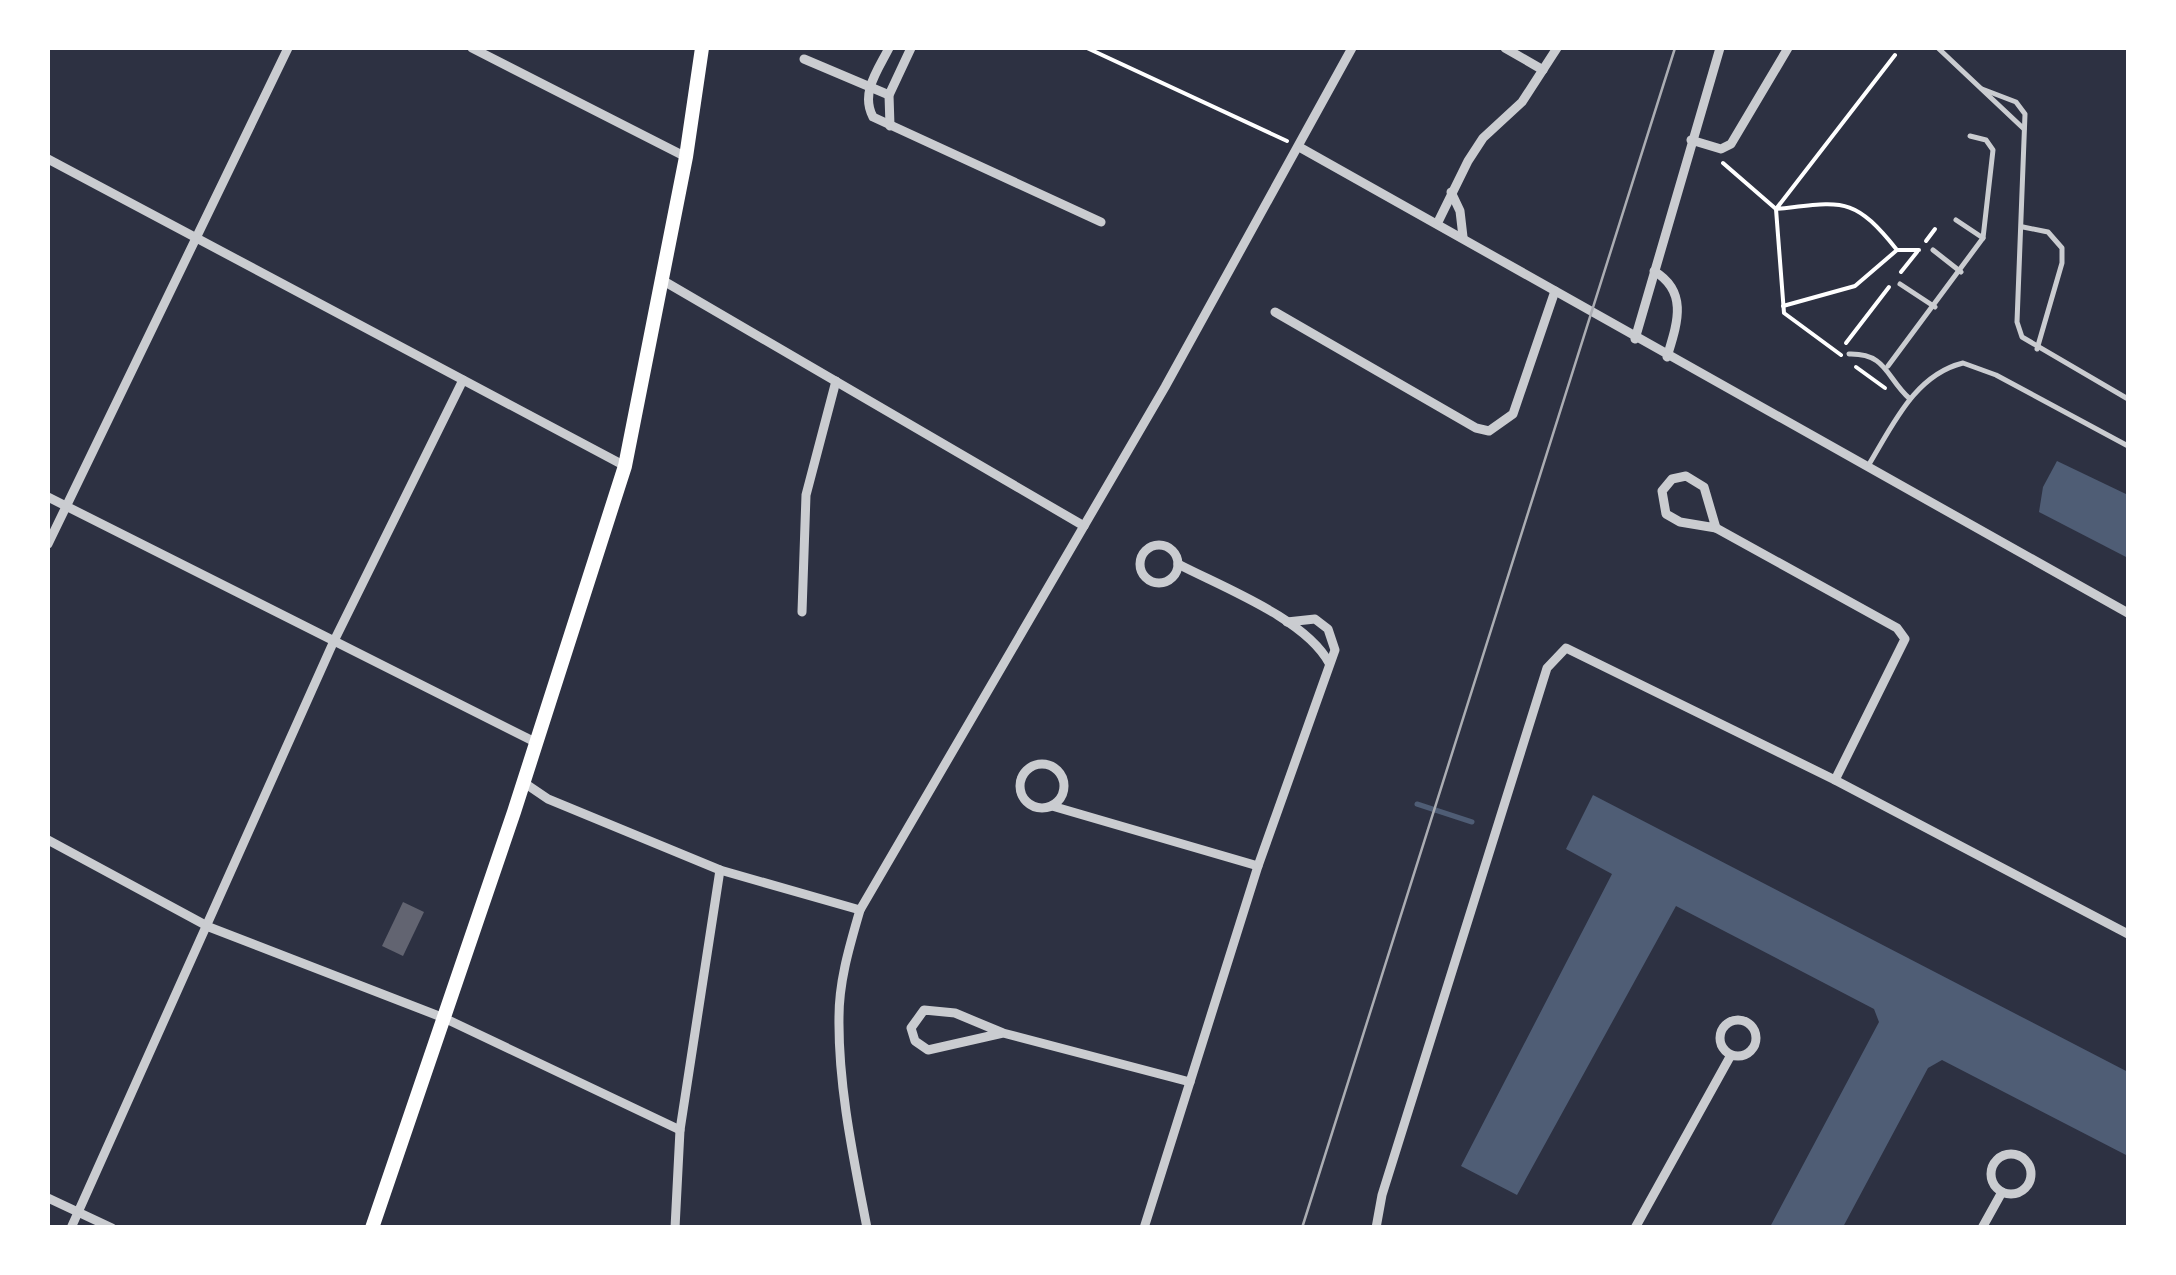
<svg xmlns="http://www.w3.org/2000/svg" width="2176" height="1275" font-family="Merriweather,serif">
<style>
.water{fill:#4f5d75}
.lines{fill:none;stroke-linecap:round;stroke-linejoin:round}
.stream{stroke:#4f5d75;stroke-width:5}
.building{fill:#626471}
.path{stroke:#fff;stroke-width:4}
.service{stroke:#caccd0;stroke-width:5}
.minor{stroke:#caccd0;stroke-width:9}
.primary{stroke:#fff;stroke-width:14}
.tram{stroke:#abadb3;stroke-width:2.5}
</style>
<rect width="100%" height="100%" fill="#2d3142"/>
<g class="water">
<polygon points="2057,461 2128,495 2128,558 2039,512 2043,487"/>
<polygon points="1593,795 2128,1072 2128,1156 1942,1060 1928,1068 1843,1227 1770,1227 1879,1022 1874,1009 1676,906 1517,1195 1461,1166 1612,874 1566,849"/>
</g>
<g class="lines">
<polyline class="stream" points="1417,804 1472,822"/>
</g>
<polygon class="building" points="403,902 424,912 403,956 382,946"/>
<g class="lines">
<g class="path">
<polyline points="1087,48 1287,141"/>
<path d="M1895,55L1776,209C1843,202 1853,195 1897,250H1919"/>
<polyline points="1723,163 1776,209 1784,313 1841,355"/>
<polyline points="1926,241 1935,229"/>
<polyline points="1901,272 1917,252"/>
<polyline points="1783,306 1855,286 1897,250"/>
<polyline points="1846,343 1889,287"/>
<polyline points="1856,367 1885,388"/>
</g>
<g class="service">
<polyline points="1938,48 2024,129"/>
<polyline points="1982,89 2016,102 2025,114 2017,322 2022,337 2128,399"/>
<polyline points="1956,220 1983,238"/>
<polyline points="2023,227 2048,232 2062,248 2062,263 2037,349"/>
<polyline points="1933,250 1961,272"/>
<polyline points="1900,284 1935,307"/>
<path d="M1849,354C1887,353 1886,378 1910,399"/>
<polyline points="1888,366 1983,238 1993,150 1986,140 1970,136"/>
<path d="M1868,466C1892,427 1914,375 1963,363L1996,375L2128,446"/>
</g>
<g class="minor">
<polyline points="472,48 686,157"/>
<path d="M889,48C878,70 860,93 873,117L1101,222"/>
<polyline points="1505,48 1543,70"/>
<polyline points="804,59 889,95"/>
<polyline points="890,126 889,95 911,48"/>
<polyline points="1691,140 1721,149 1731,144 1788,48"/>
<polyline points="1301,148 2128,613"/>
<polyline points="48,159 625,466"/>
<polyline points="1451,192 1460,211 1463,237"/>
<polyline points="1438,222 1468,161 1483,138 1522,102 1557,48"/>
<path d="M1654,271C1689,292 1677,324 1667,357"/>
<polyline points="662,280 1084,526"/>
<polyline points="1275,312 1476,428 1489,431 1513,414 1555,291"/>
<polyline points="1635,339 1720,48"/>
<polygon points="1686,476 1704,487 1716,528 1680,522 1666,514 1662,491 1672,479"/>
<polyline points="48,497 535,742"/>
<polyline points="1716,528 1897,628 1905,639 1835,780"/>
<polyline points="48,544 288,48"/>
<circle cx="1159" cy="564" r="19"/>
<path d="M1178,564C1222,587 1306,619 1329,663"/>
<polyline points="802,612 806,495 836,381"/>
<circle cx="1042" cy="786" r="22"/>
<polyline points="523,782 548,799 720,870 860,910"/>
<polyline points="1052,806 1258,866"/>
<polyline points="48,840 209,927 444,1018 680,1130"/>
<circle cx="1738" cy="1038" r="18"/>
<polyline points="1003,1033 928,1050 915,1041 911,1028 924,1010 955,1013 1003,1033 1190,1082"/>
<circle cx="2011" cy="1174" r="20"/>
<polyline points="48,1198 112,1228"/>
<polyline points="71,1228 333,643 463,380"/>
<polyline points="675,1228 680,1130 720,870"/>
<path d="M867,1228C854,1160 838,1087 839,1017C839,980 850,945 860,910L1165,387L1352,48"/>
<polyline points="1144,1228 1258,866 1335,650 1328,629 1315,619 1287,622"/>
<polyline points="1376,1228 1382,1195 1547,668 1566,648 1835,780 2128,934"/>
<polyline points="1635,1228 1731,1055"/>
<polyline points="1982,1228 2002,1192"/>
</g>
<polyline class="primary" points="372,1228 514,812 625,466 686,157 702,48"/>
<polyline class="tram" points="1302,1228 1675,48"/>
</g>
<rect width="2176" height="1275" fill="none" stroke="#ffffff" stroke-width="100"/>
</svg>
